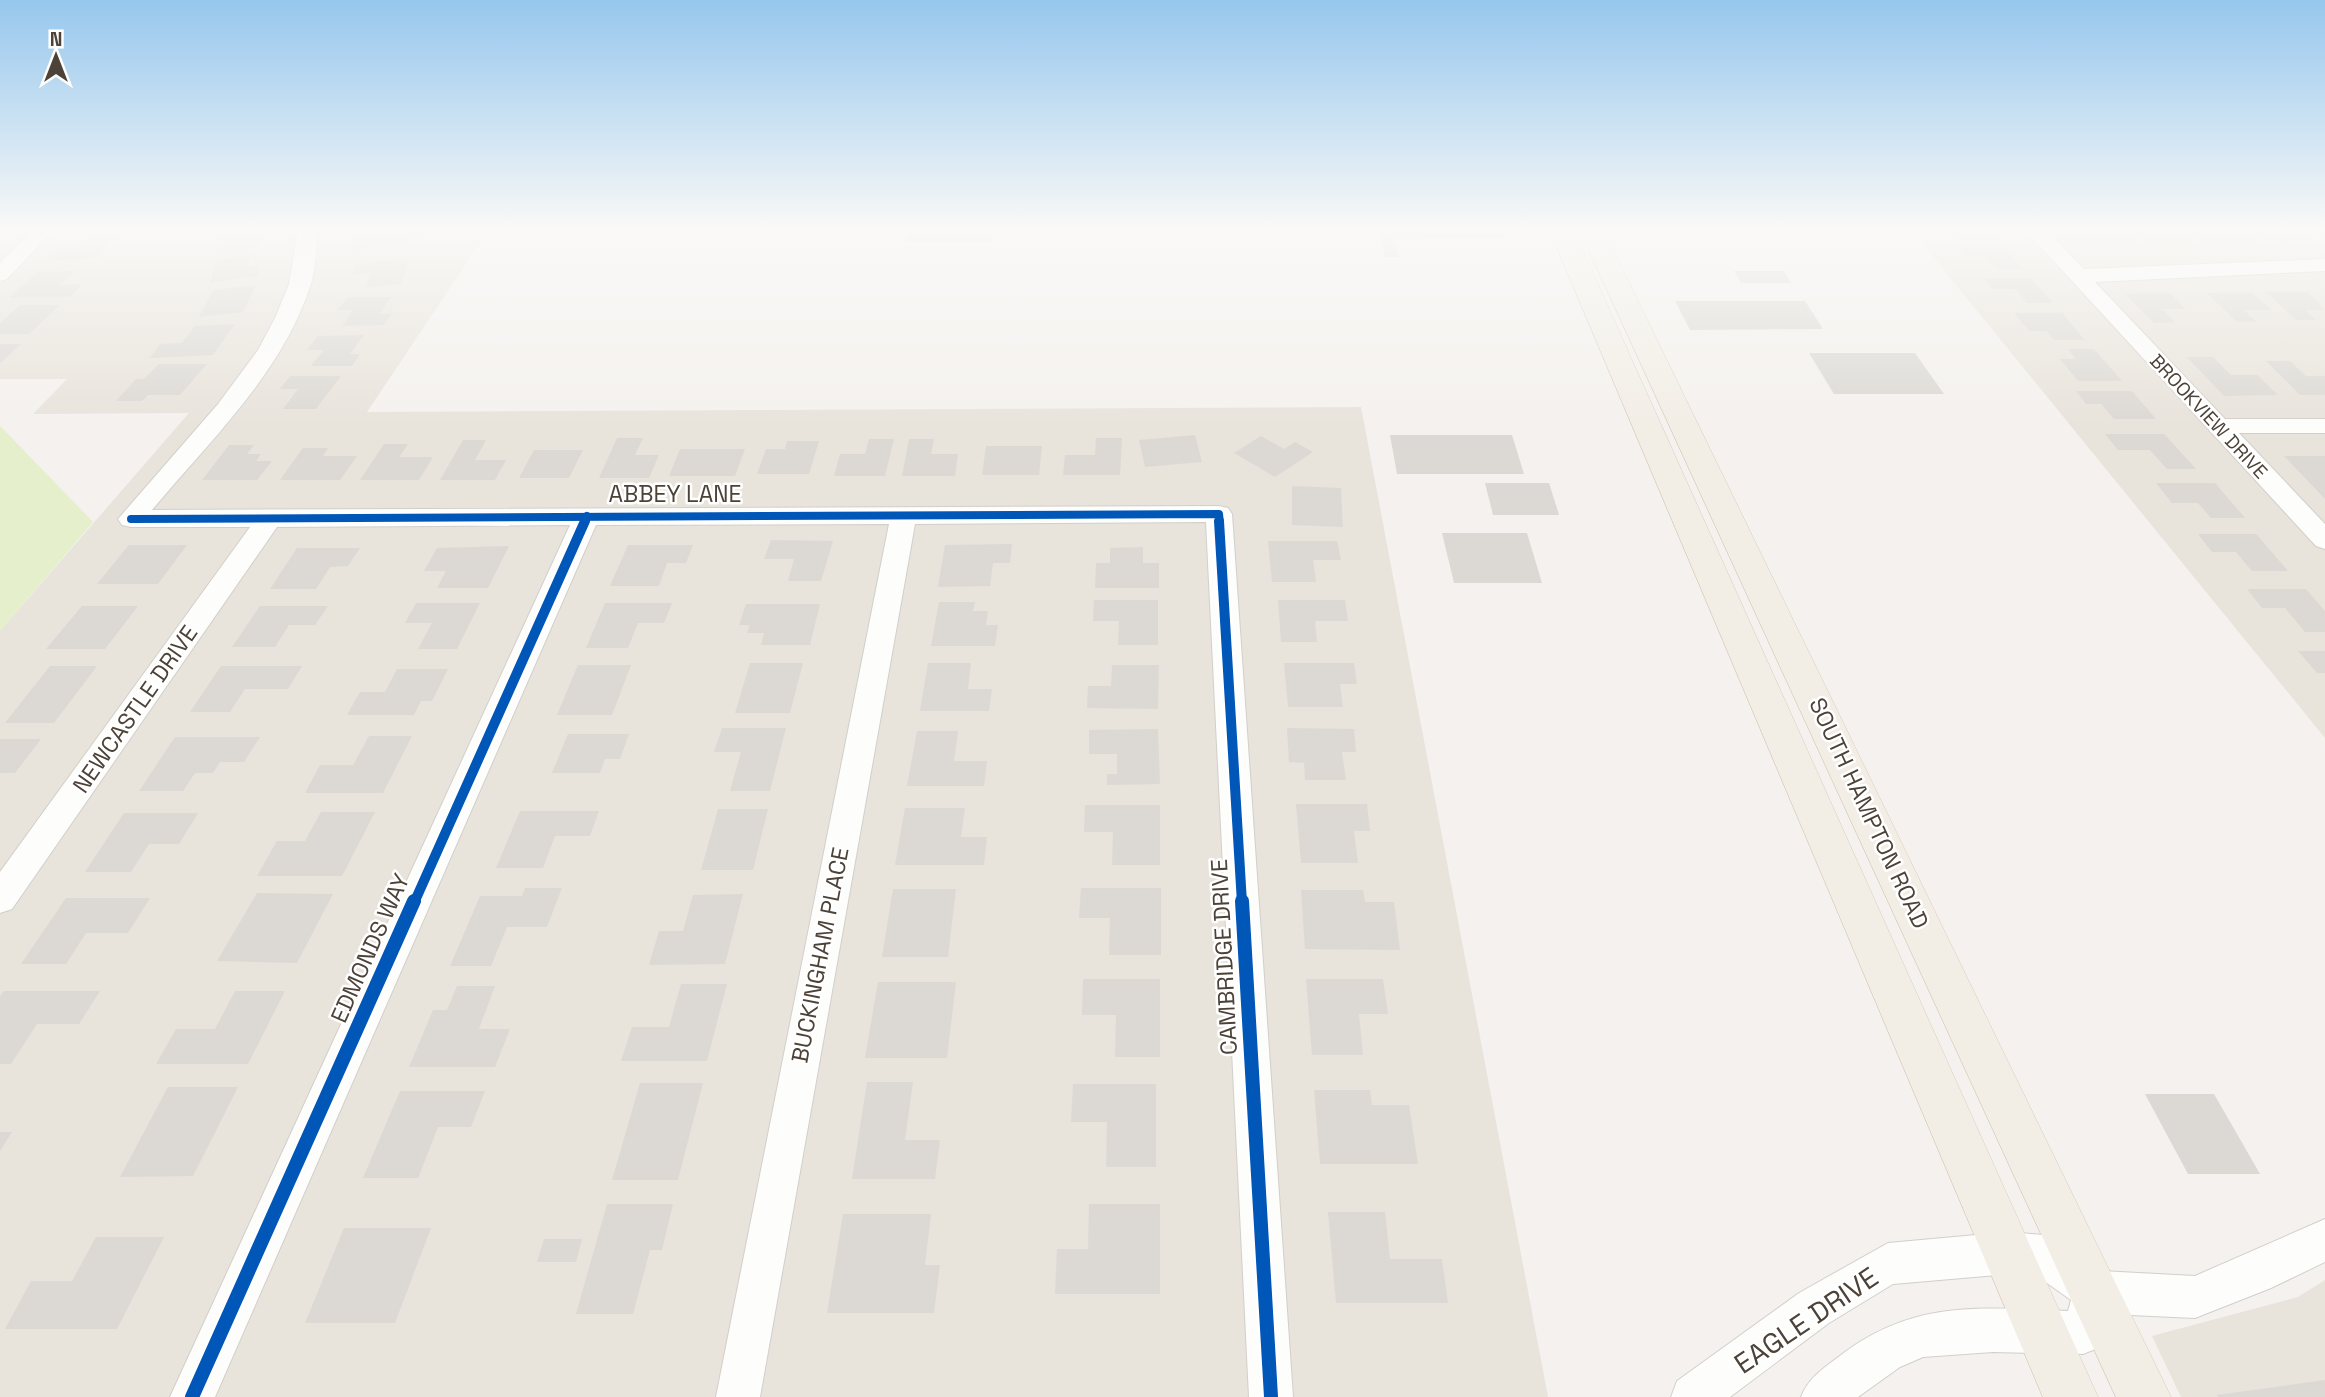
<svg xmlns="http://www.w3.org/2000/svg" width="2325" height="1397" font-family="'Space Grotesk',sans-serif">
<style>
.residential{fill:#e8e3db}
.green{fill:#e5efcc}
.building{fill:#dcd9d4}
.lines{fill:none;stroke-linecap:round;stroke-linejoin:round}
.minor-casing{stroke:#d2cfcb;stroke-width:2}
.major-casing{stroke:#d8ccba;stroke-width:1}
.minor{fill:#fdfdfc;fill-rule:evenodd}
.major{fill:#f2eee6;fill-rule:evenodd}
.cycleway-far2-casing{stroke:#fff;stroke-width:11}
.cycleway-far1-casing{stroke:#fff;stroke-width:15}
.cycleway-casing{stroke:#fff;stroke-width:18}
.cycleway-far2{stroke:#0057b8;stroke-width:8}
.cycleway-far1{stroke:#0057b8;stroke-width:10}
.cycleway{stroke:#0057b8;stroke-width:14}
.labels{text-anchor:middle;stroke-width:5;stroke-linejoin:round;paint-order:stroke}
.far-street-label{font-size:19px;fill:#4c4238;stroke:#fff}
.street-label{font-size:23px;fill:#4c4238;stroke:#fff}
.near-street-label{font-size:28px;fill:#4c4238;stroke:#fff}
</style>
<rect width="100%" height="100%" fill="#f4f1ee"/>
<g class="residential">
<polygon points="0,231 488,231 367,412 1361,407 1548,1397 0,1397 0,631 189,413 33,414 67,379 0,379"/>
<polygon points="1912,231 2325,231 2325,738"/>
<polygon points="2325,1280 2325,1397 2181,1397 2152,1336 2298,1297"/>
</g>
<polygon class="green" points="0,426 93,522 0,631"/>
<g class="building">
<polygon points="225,231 263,231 259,247 219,253"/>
<polygon points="375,231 421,231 422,237 351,250 350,240 363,237 363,233"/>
<polygon points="908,231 1011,231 1010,236 992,236 991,242 905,242"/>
<polygon points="1378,231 1518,231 1521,237 1394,239 1399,257 1385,257"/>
<polygon points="1949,231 1992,231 1999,239 1955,239"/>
<polygon points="2061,231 2123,231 2138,245 2075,246"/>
<polygon points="2134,231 2178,231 2193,243 2149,244"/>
<polygon points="2193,231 2243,231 2256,242 2206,242"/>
<polygon points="2255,231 2302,231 2313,240 2267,240"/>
<polygon points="113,238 97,258 47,261 57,250 72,249 80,240"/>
<polygon points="1957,246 2003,246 2023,269 1997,269 1986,256 1966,256"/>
<polygon points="250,255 247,268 259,266 257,276 210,283 216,260"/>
<polygon points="409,259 401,284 366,287 371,273 352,275 356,264"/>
<polygon points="75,271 61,285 82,284 70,297 9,298 37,272"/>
<polygon points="1734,271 1784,271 1791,283 1741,283"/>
<polygon points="1984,278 2031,278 2053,303 2027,303 2015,289 1993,289"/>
<polygon points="256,285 243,312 199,317 213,290"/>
<polygon points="2266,292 2308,292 2325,310 2305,310 2316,320 2296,320"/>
<polygon points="2170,293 2186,309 2162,309 2175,322 2154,323 2125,294"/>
<polygon points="2207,293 2253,293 2271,310 2244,310 2256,322 2237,322"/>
<polygon points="348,297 391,297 379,314 392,313 384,325 342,326 353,310 338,310"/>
<polygon points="1675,301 1805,301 1823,329 1690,330"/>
<polygon points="20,305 60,305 29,334 0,334 0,323"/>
<polygon points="2014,313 2062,313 2085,340 2054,340 2047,331 2029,331"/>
<polygon points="235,324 213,355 150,358 160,344 182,343 195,326"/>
<polygon points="364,335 350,354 360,354 352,366 311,366 324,350 307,350 318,336"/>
<polygon points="0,344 21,344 0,363"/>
<polygon points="2068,349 2094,349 2122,381 2078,381 2060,359 2076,359"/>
<polygon points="1809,353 1915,353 1944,394 1834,394"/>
<polygon points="2187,357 2213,357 2231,375 2257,375 2278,395 2224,396"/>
<polygon points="2266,361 2290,361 2306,376 2325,376 2325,395 2300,395"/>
<polygon points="159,364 207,364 180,395 148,395 142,401 116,401 136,379 144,379"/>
<polygon points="290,376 341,376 316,409 283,409 298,389 280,389"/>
<polygon points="2076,391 2132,391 2156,419 2114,419 2101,404 2086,404"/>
<polygon points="2105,434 2164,434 2196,469 2167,469 2150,450 2118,450"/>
<polygon points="1195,435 1202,462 1145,467 1139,440"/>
<polygon points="1390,435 1512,435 1524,474 1397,474"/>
<polygon points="1261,436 1284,449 1295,442 1313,452 1275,477 1234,453"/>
<polygon points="617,438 643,438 635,455 659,455 649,478 599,478"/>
<polygon points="1096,438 1122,438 1120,475 1063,475 1065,455 1095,455"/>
<polygon points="869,439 894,439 885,476 834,476 840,454 865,454"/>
<polygon points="909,439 934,439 931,454 958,454 955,476 902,476"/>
<polygon points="463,440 486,440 475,460 506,460 495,480 440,480"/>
<polygon points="787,441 819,441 809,474 757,474 766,449 785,449"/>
<polygon points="384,444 408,444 399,457 433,457 419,480 360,480"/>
<polygon points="229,445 254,445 247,454 261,454 256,461 272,461 257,480 202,480"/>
<polygon points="986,446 1042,446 1039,475 982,475"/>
<polygon points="303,448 328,448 323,456 357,456 340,480 280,480"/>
<polygon points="680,449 745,449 735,476 669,476"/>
<polygon points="534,450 583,450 569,478 519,478"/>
<polygon points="2284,456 2325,456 2325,499"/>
<polygon points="1485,483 1549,483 1559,515 1493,515"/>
<polygon points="2156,483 2215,483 2245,518 2211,518 2198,503 2172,503"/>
<polygon points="1292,486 1341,488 1343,527 1292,525"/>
<polygon points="1442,533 1527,533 1542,583 1454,583"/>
<polygon points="2198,534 2256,534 2288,571 2252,571 2236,552 2212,552"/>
<polygon points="771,540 833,541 821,581 788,581 794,559 764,559"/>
<polygon points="1268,541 1337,541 1341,560 1313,560 1316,582 1272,582"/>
<polygon points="1012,544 1010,563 993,563 990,586 938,587 945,545"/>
<polygon points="129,545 187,545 158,584 97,584"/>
<polygon points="628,545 693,545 686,563 667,563 659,586 610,586"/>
<polygon points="509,546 488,588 437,588 446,571 424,571 437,548"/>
<polygon points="1143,547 1143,563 1159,563 1159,588 1095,588 1096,563 1110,563 1110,548"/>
<polygon points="297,548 360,548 348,566 330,567 316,589 270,589"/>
<polygon points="2247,589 2306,589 2325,611 2325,632 2305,632 2285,608 2262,608"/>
<polygon points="1094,600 1158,600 1158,645 1118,645 1119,621 1093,621"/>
<polygon points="1278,600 1345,600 1348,621 1315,621 1317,642 1281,642"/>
<polygon points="939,602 975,602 973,611 988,611 986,625 998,625 995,646 931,646"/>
<polygon points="416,603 480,603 457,649 418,649 432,623 405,623"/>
<polygon points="605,603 672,603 664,623 638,623 628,648 586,648"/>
<polygon points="746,604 820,604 810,645 761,645 764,633 747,633 750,625 739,625"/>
<polygon points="82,606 138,606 105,649 46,649"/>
<polygon points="260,606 328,606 315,625 289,625 275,647 232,647"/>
<polygon points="2298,651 2325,651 2325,673 2317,673"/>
<polygon points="750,663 803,663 790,713 735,713"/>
<polygon points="928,663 971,663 968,689 992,689 989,711 920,711"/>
<polygon points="1284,663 1354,663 1357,684 1340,684 1343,707 1288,707"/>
<polygon points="578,665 631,665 612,715 557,715"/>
<polygon points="1112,665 1159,665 1158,709 1087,708 1088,686 1111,686"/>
<polygon points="50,666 97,666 54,723 5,723"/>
<polygon points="221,666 302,666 288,689 245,689 230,712 190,712"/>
<polygon points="397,669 448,669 432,701 421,701 414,715 347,715 360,692 385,692"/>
<polygon points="722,728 786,728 770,791 730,791 741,752 714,752"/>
<polygon points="1287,728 1354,729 1356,752 1342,752 1346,780 1305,780 1304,763 1289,762"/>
<polygon points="1158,729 1160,784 1107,785 1107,774 1117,774 1117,754 1089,754 1089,730"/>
<polygon points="917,731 958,731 954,761 987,761 984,786 907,786"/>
<polygon points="568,734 629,734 620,759 605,759 600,773 552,773"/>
<polygon points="369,736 412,736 383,793 305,793 320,765 353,765"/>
<polygon points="175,737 260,737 244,762 220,762 213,773 195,773 183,791 139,791"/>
<polygon points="0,739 41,739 15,773 0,773"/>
<polygon points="1296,804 1367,804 1370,831 1354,831 1358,863 1301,863"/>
<polygon points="1085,805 1160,805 1160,865 1112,865 1113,832 1084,832"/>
<polygon points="905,808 965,808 961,837 987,837 984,865 895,865"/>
<polygon points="718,809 768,809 753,870 701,870"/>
<polygon points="520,811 599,811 590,836 555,836 543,868 496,868"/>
<polygon points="321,812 375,812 342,876 257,876 277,841 305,841"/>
<polygon points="124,813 198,813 179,844 149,844 131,872 85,872"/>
<polygon points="525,888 562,888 547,927 507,927 491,966 450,966 480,896 522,896"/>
<polygon points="1081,888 1161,888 1161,955 1109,955 1110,918 1079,918"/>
<polygon points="893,889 956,889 948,957 882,957"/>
<polygon points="1301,890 1363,890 1365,902 1394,902 1400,950 1305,949"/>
<polygon points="257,893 333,894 297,963 217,961"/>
<polygon points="743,894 725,964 649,965 659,931 683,931 693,895"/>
<polygon points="66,898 150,898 128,933 86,933 66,964 21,964"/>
<polygon points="1083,979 1160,979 1160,1057 1115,1057 1116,1015 1082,1015"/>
<polygon points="1306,979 1383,979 1388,1014 1359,1014 1363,1055 1312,1055"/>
<polygon points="878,982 956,982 947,1058 865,1058"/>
<polygon points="681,984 727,984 707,1061 621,1061 632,1027 669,1027"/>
<polygon points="457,986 495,986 479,1029 510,1029 495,1067 409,1067 433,1010 447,1010"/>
<polygon points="4,991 100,991 79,1024 37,1024 11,1064 0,1064 0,996"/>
<polygon points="235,991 285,991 248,1064 156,1064 176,1029 215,1029"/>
<polygon points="867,1082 913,1082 905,1140 940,1140 935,1179 852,1179"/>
<polygon points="640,1083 703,1083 678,1180 612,1180"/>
<polygon points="1073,1084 1156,1084 1156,1167 1106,1167 1107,1122 1071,1122"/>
<polygon points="168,1087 238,1087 193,1176 120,1177"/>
<polygon points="1314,1090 1370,1090 1372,1105 1409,1105 1418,1164 1320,1164"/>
<polygon points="400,1091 485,1091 471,1127 438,1127 418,1178 363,1178"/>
<polygon points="2145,1094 2214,1094 2260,1174 2188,1174"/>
<polygon points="0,1132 12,1132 0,1151"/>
<polygon points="607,1204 673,1204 662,1250 650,1250 633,1314 576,1314"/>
<polygon points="1089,1204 1160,1204 1160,1294 1055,1294 1057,1249 1088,1249"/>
<polygon points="1328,1212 1385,1212 1390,1259 1442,1259 1448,1303 1336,1303"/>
<polygon points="843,1214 931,1214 925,1265 940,1265 934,1313 827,1313"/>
<polygon points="344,1228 431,1228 395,1323 305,1323"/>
<polygon points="96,1237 164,1237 117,1329 5,1329 31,1281 72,1281"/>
<polygon points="544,1239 582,1239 576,1262 537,1262"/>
<polygon points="2325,1380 2325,1397 2219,1397 2217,1395"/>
</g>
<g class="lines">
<defs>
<g id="minor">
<polygon points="32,231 53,231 7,279 0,281 0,263"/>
<path d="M298,231H318C316,248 316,267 311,284C282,374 210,440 152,510L1219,506L1228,508L1232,514L1293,1397H1249L1206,522L915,524L760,1397H716L889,524L596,525L215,1397H170L570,525L277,527L12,909L0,913V872L250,527H131L122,525L118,519L218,404L258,350L275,318L289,284Z"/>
<polygon points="2026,231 2047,231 2084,269 2325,259 2325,271 2095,282 2225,419 2325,419 2325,433 2239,433 2325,524 2325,549 2316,546"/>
<path d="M2325,1219V1262L2271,1288L2195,1318L2109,1314L2098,1348L2083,1354L1993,1352L1923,1357L1900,1367L1858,1397H1801C1809,1377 1824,1368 1841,1355C1915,1299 1980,1308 2068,1311L2071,1300L2037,1276L2009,1274L1893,1284L1829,1323L1730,1397H1671L1677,1381L1799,1293L1888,1243L2009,1232L2044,1235L2059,1241L2101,1271L2195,1276Z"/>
</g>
<g id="major">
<polygon points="1550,231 1574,231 2098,1397 2043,1397"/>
<polygon points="1580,231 1604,231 2171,1397 2116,1397"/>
</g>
</defs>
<use href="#minor" class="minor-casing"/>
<use href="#major" class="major-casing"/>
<use href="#minor" class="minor"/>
<use href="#major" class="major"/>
<defs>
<g id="cycleway-far2">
<polyline points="131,519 1219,514 1220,523"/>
<polyline points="584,523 587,516"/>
</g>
<g id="cycleway-far1">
<polyline points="1219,521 1242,903"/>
<polyline points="414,903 585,521"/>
</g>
<g id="cycleway">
<polyline points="1242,901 1271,1397"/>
<polyline points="192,1397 414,901"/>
</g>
</defs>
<use href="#cycleway-far2" class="cycleway-far2-casing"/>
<use href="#cycleway-far1" class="cycleway-far1-casing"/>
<use href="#cycleway" class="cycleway-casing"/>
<use href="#cycleway-far2" class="cycleway-far2"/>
<use href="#cycleway-far1" class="cycleway-far1"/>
<use href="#cycleway" class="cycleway"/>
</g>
<linearGradient id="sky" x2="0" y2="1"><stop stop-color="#96c7ed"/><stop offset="0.54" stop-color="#faf9f7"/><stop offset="1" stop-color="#faf9f7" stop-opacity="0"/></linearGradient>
<rect width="2325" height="426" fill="url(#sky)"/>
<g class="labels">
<g class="far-street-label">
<text transform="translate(2209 416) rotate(47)" y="7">BROOKVIEW DRIVE</text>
</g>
<g class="street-label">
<text x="675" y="502">ABBEY LANE</text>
<text transform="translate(135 709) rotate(-55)" y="8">NEWCASTLE DRIVE</text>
<text transform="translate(1869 813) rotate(65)" y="8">SOUTH HAMPTON ROAD</text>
<text transform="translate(370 948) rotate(-66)" y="8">EDMONDS WAY</text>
<text transform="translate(820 955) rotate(-79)" y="8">BUCKINGHAM PLACE</text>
<text transform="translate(1224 957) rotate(-93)" y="8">CAMBRIDGE DRIVE</text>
</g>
<g class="near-street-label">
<text transform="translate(1806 1320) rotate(-34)" y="10">EAGLE DRIVE</text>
</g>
</g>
<g transform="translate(56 56)" stroke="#ffffff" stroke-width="5" paint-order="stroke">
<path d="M0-5L12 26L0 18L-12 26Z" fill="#4c4238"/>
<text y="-10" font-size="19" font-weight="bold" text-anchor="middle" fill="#4c4238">N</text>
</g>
</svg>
